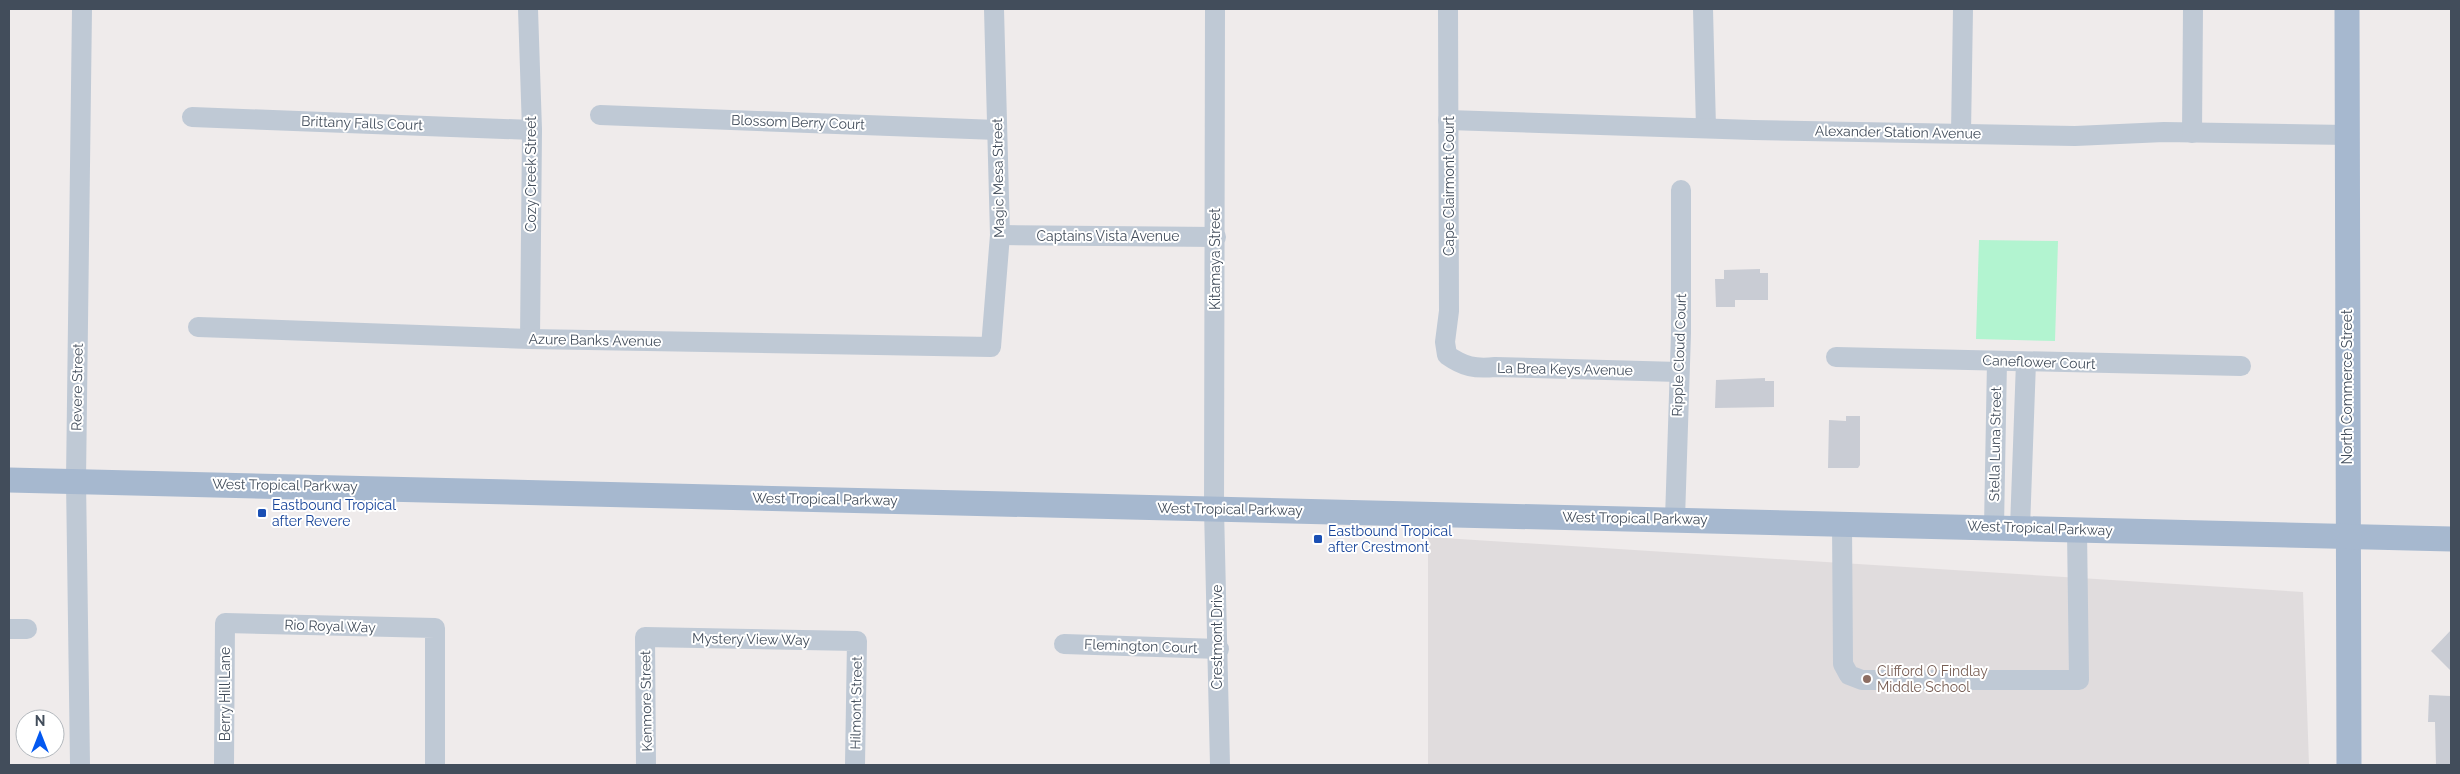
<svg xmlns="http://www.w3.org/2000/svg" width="2460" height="774" font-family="Raleway,sans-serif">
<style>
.education{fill:#e0dcdd}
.green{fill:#b2f4d0}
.building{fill:#c9ccd4}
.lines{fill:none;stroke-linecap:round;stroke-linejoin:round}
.minor{stroke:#bfc9d5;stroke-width:20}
.major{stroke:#a6b8cf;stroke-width:25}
.transit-dot{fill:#1a4fb4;stroke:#fff;stroke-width:2}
.education-dot{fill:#8d6e63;stroke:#fff;stroke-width:2}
.labels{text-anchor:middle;stroke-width:4;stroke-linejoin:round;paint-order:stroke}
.street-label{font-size:14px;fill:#424d5b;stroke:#fff}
.transit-label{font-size:14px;fill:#164399;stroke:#fff;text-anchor:start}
.education-label{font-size:14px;fill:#785e54;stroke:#fff;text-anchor:start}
</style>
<rect width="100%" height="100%" fill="#efebeb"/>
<polygon class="education" points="1428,537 2303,592 2309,765 1428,765"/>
<polygon class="green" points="1979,240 2058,241 2055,341 1976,339"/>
<g class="building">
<polygon points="1760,269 1760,273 1768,273 1768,300 1735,300 1735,307 1716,307 1715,279 1724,279 1724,270"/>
<polygon points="1765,378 1765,381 1774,381 1774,407 1715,408 1716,380"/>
<polygon points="1846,416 1860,416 1860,465 1858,468 1828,468 1829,420 1846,421"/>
<polygon points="2451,630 2451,671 2431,651"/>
<polygon points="2429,695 2451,696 2451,765 2436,765 2435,722 2428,722"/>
</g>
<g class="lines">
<g class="minor">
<polyline points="528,9 532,130 530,339"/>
<polyline points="1215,9 1214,509 1220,765"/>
<path d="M1448,9L1449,311L1445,342L1447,355C1464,367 1475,369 1495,367L1679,372"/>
<polyline points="1703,9 1706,128"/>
<polyline points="600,115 997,130"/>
<polyline points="192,117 532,130"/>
<polyline points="1448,120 1753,130 2075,136 2164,132 2347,135"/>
<polyline points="1961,133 1963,9"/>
<polyline points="2192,133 2193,9"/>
<polyline points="1000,235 1216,237"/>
<polyline points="198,327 530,339 991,347 1000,235 994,9"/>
<polyline points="1836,357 2241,366"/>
<polyline points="1675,519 1681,333 1681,190"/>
<polyline points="1842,523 1843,664 1849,675 1862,680 2079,680 2077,530"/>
<polyline points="1994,527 1997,361"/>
<polyline points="2020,528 2026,362"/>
<polyline points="9,629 27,629"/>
<polyline points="1064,644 1219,649"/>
<polyline points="80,765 76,480 82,9"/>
<polyline points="224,765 225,623 435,628 435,765"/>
<polyline points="646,765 645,637 857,641 855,765"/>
</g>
<g class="major">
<polyline points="2347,9 2349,765"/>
<polyline points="9,480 2451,539"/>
</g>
</g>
<g class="transit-dot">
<rect x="257" y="508" width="10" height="10" rx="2.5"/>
<rect x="1313" y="534" width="10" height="10" rx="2.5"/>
</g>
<circle class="education-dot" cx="1867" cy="679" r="5"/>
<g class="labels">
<g class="street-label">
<text transform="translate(798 122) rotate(2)" y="5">Blossom Berry Court</text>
<text transform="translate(362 123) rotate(2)" y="5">Brittany Falls Court</text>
<text transform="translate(1898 132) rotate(1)" y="5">Alexander Station Avenue</text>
<text transform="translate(531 174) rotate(-90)" y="5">Cozy Creek Street</text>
<text transform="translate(998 178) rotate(-91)" y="5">Magic Mesa Street</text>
<text transform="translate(1449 186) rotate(-90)" y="5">Cape Clairmont Court</text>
<text x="1108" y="241">Captains Vista Avenue</text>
<text transform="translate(1215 259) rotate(-90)" y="5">Kitamaya Street</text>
<text transform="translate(595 340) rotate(1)" y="5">Azure Banks Avenue</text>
<text transform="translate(1679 355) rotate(-88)" y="5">Ripple Cloud Court</text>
<text transform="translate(2039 362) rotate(2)" y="5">Caneflower Court</text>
<text transform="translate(1565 369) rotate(1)" y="5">La Brea Keys Avenue</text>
<text transform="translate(77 387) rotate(-89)" y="5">Revere Street</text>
<text transform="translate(2347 387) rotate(-90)" y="5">North Commerce Street</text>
<text transform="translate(1995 444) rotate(-89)" y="5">Stella Luna Street</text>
<text transform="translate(285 485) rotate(1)" y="5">West Tropical Parkway</text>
<text transform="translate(825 499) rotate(1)" y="5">West Tropical Parkway</text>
<text transform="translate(1230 509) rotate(1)" y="5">West Tropical Parkway</text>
<text transform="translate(1635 518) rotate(1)" y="5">West Tropical Parkway</text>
<text transform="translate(2040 528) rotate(2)" y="5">West Tropical Parkway</text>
<text transform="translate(330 626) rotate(2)" y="5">Rio Royal Way</text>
<text transform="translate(1217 637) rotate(-90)" y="5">Crestmont Drive</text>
<text transform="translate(751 639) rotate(1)" y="5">Mystery View Way</text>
<text transform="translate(1141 646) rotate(2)" y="5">Flemington Court</text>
<text transform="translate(225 694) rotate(-90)" y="5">Berry Hill Lane</text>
<text transform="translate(646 701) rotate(-91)" y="5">Kenmore Street</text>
<text transform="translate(856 703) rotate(-89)" y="5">Hilmont Street</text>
</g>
<g class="transit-label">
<text x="272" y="510">Eastbound Tropical<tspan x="272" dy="16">after Revere</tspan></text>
<text x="1328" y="536">Eastbound Tropical<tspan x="1328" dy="16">after Crestmont</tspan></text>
</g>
<g class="education-label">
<text x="1877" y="676">Clifford O Findlay<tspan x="1877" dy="16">Middle School</tspan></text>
</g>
</g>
<rect width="2460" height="774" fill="none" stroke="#424d5b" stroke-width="20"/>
<g transform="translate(40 734)"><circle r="24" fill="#ffffff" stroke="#b3b8bd"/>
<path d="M0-4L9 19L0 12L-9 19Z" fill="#0358f0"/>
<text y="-8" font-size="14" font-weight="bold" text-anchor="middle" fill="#424d5b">N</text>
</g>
</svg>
